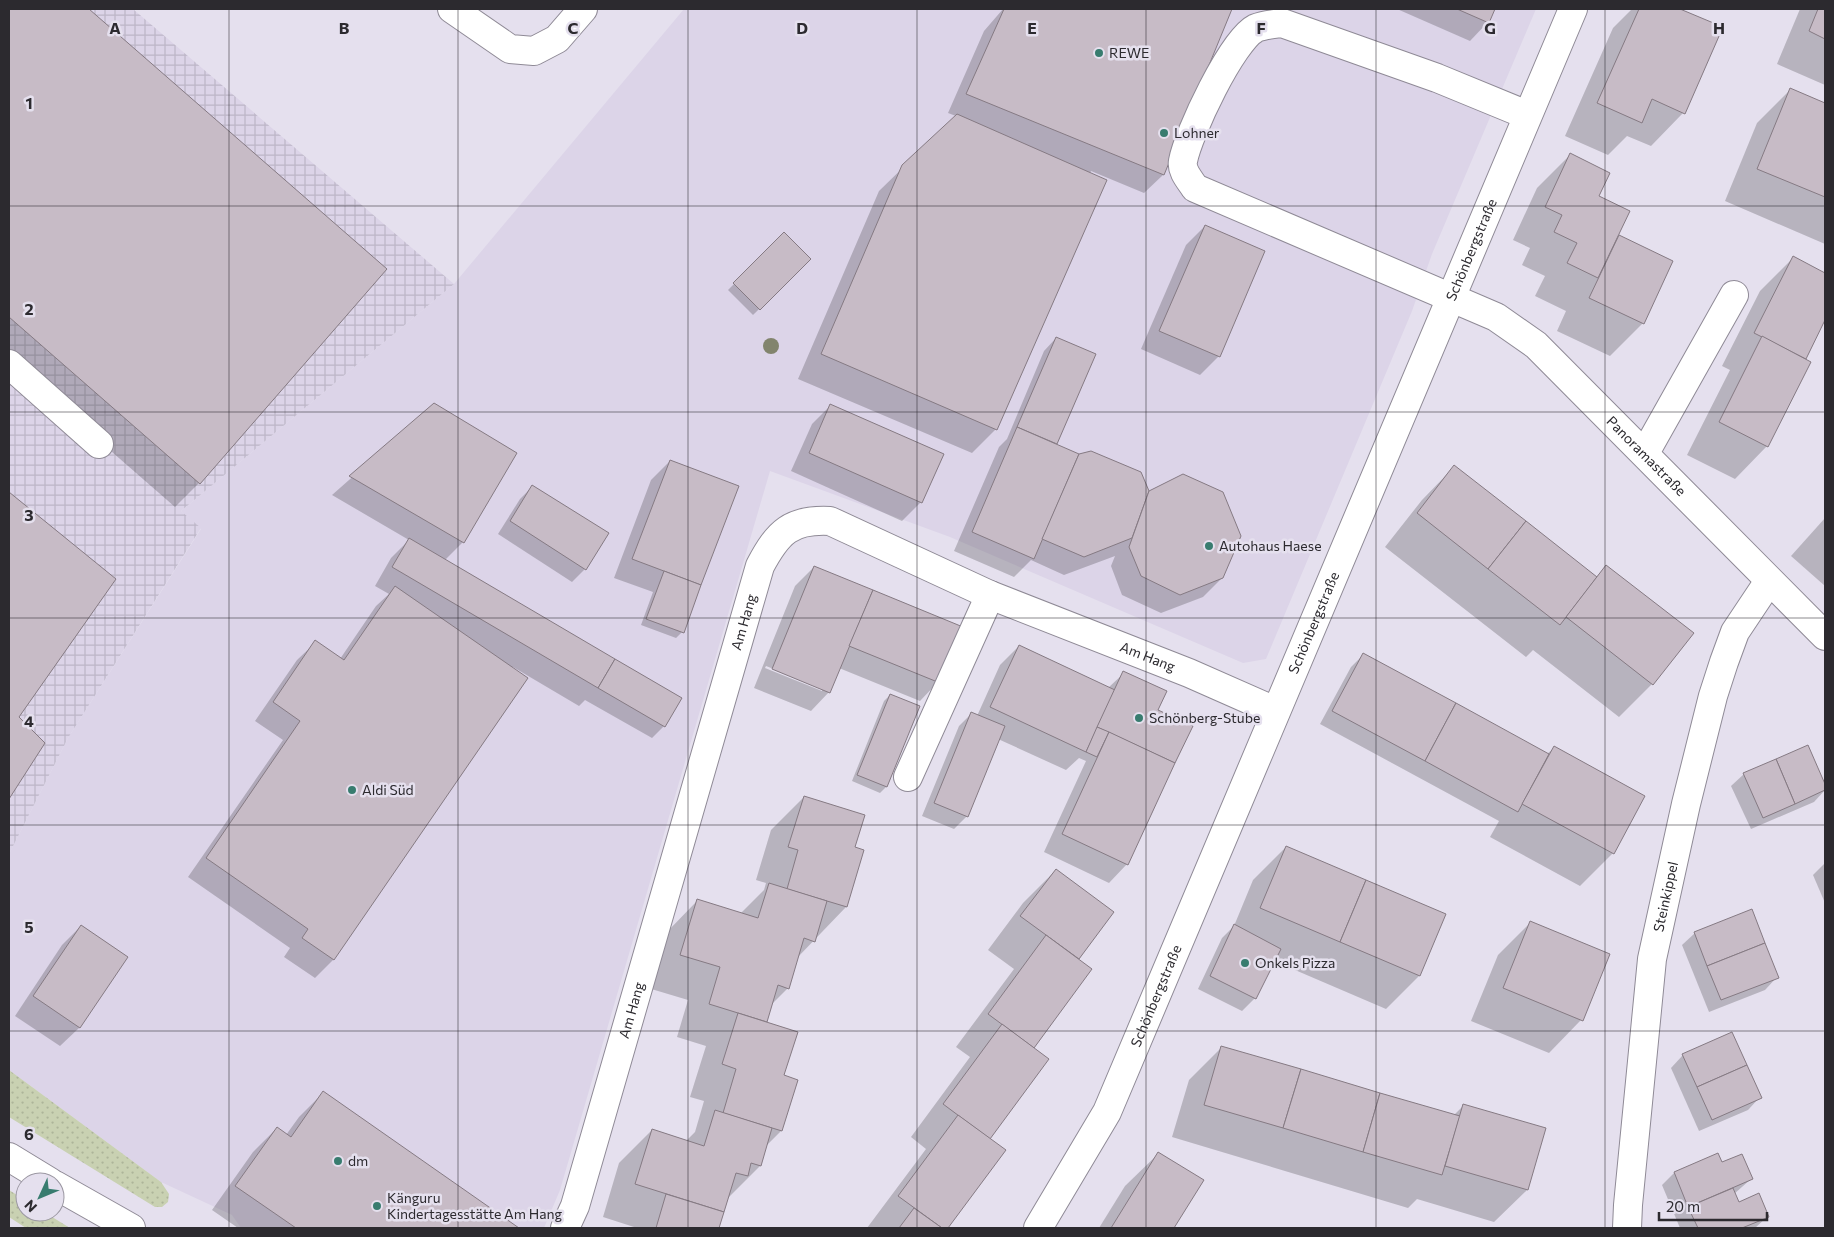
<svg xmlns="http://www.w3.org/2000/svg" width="1834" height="1237" font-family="Commissioner,sans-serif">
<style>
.built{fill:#dcd4e8}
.industrial{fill:url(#industrial-grid)}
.grass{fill:url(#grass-dots)}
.shadow{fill:#0003;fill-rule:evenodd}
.building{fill:#c7bbc6;stroke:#857a83}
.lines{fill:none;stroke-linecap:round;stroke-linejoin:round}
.minor-casing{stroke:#8f8a96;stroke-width:30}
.minor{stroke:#fff;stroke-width:28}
.tree{fill:#82846d}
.grid{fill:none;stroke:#2c2a2f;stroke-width:1;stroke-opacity:0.55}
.poi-dot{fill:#387c6f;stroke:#e5e0ee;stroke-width:2}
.labels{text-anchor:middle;stroke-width:5;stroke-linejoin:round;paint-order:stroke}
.poi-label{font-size:14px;fill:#2c2a2f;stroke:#e5e0ee;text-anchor:start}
.street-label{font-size:14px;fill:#2c2a2f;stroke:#e5e0ee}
.grid-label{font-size:16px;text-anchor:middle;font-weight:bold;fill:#2c2a2f;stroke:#e5e0ee;stroke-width:5;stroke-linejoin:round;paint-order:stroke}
</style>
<defs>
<pattern id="industrial-grid" width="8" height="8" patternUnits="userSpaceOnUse" patternTransform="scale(1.25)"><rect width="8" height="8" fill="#dcd4e8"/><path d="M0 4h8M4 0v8" fill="none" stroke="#bdb6c7"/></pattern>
<pattern id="grass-dots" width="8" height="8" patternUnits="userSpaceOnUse" patternTransform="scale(1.25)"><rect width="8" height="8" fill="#c9d1b2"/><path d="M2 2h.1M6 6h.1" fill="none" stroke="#adb499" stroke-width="1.8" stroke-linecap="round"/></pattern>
</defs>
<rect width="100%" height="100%" fill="#e5e0ee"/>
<polygon class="built" points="684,9 1536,9 1432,254 1412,311 1266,659 1243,663 950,537 770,471 560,1190 544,1228 241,1228 232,1215 161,1182 9,1070 9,854 68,738 201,529 181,511 454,284"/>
<polygon class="industrial" points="9,9 133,9 454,284 181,511 201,528 68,738 9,854"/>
<g class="grass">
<polygon points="9,1070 161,1182 169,1194 168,1202 162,1207 155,1207 9,1117"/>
<polygon points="9,1190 25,1200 25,1212 44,1212 70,1228 26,1228 9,1217"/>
</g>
<g class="shadow">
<polygon points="9,9 87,9 385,269 199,483 175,507 9,362"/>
<polygon points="1003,9 1230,9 1163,175 1144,193 1091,171 996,429 972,453 798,379 879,191 956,116 948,113 984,31"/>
<polygon points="1397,9 1494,9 1488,22 1470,41"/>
<polygon points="1632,9 1677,9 1721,28 1683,113 1651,146 1627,136 1608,155 1565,136 1613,28"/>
<polygon points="1800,9 1825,9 1825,85 1777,64"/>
<polygon points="1790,90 1825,104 1825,244 1725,201 1757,123"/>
<polygon points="1570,155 1597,197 1617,236 1672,262 1643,323 1610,356 1557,331 1566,311 1535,296 1545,276 1522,265 1530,248 1513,240 1537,188"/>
<polygon points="1205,226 1264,252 1218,357 1200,375 1141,349 1186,245"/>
<polygon points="784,234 810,259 753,315 728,290"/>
<polygon points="1793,258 1825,275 1825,317 1804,359 1767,446 1735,479 1687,455 1730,370 1722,366 1760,291"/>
<polygon points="1056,338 1055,445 1148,493 1183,476 1222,578 1203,597 1161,613 1122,595 1111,566 1115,556 1064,575 1031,560 1014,577 954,551 999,447 1007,439 1044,351"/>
<polygon points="434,405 515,453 463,542 445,560 664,726 652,738 585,700 579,706 513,667 512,669 527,679 333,960 315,978 284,957 290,948 188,877 283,740 255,721 297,660 316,642 340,659 376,606 389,594 375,586 391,558 409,540 332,495"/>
<polygon points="831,405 921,502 902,521 791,471 812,424"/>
<polygon points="670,461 682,632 676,638 641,625 653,592 614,578 651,480"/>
<polygon points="1454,467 1596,577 1606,567 1692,633 1652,684 1619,717 1533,650 1526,657 1385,547 1422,500"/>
<polygon points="533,486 607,533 585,569 572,582 498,534 520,499"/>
<polygon points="9,493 114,579 17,717 43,743 9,796"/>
<polygon points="1825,518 1825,586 1791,556"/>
<path d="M814,567L938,682L920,701L839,668L829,692L811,711L754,688L795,586ZM766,666L822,688V691L765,668Z"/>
<polygon points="1019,646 1108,688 1124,673 1127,864 1109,883 1044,852 1086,761 1079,758 1066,770 998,739 967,816 954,829 922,816 959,726 971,714 977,716 1000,665"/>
<polygon points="1363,655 1547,754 1554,748 1613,853 1580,886 1490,837 1499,821 1320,724 1351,667"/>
<polygon points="890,695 918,707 886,787 880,793 852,781 884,701"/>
<polygon points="1807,746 1825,790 1814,802 1751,829 1731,786 1744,774"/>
<polygon points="804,797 853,848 863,851 846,907 797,958 788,988 771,1005 765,1023 783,1076 781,1131 766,1146 760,1166 727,1199 718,1228 634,1228 634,1227 603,1217 619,1163 652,1130 686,1141 695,1132 704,1101 690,1097 706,1046 677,1037 688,1000 648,988 665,934 697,901 740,914 764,890 766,883 756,880 771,830"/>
<polygon points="1286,847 1445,915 1419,976 1386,1009 1274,961 1255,998 1242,1011 1198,989 1222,938 1234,926 1253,880"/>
<polygon points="1825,863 1825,903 1813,875"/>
<polygon points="1056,870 1112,912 1077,959 988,1139 1004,1151 947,1228 867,1228 926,1149 911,1137 970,1057 956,1047 1014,969 988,950 1023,903"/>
<polygon points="1531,922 1581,1020 1549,1053 1471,1021 1498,955"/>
<polygon points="81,926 126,957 79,1028 60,1046 15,1016 62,945"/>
<polygon points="1695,933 1777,977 1765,990 1709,1012 1682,945"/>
<polygon points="1222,1047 1453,1116 1464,1105 1527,1190 1494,1222 1417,1199 1408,1208 1172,1137 1189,1080"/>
<polygon points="1683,1055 1760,1097 1748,1110 1699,1131 1671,1068"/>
<polygon points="323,1093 517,1228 238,1228 212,1210 253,1152 277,1128 286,1135 299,1117"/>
<polygon points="1158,1154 1202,1181 1173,1228 1099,1228 1125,1186"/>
<polygon points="1722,1164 1751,1179 1734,1194 1738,1203 1767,1217 1755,1228 1680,1228 1662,1185 1674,1173"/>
</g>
<g class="building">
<polygon points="9,9 89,9 387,269 200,484 9,317"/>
<polygon points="1004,9 1232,9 1164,175 966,94"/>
<polygon points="1457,9 1495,9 1489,23"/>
<polygon points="1639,9 1680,9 1723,27 1685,114 1652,99 1642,123 1597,103"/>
<polygon points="1818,9 1825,9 1825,39 1809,31"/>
<polygon points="1790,88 1825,103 1825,197 1757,169"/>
<polygon points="957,114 1107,180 997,430 821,354 902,165"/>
<polygon points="1570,153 1610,173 1599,196 1630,211 1598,278 1567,263 1577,243 1554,232 1562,215 1545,207"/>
<polygon points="1205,225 1265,251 1220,357 1159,331"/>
<polygon points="784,232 811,259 760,310 733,283"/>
<polygon points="1619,235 1673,261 1644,324 1589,298"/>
<polygon points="1793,256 1825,273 1825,320 1806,359 1754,333"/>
<polygon points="1762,336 1811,362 1768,447 1719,422"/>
<polygon points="1056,337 1096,354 1057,444 1017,427"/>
<polygon points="434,403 517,453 464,543 349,476"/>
<polygon points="830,404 944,454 922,503 809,453"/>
<polygon points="1017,427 1079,454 1034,559 972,532"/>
<polygon points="1091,451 1141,472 1149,491 1132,538 1084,557 1042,539 1079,454"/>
<polygon points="670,460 739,486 701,585 632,559"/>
<polygon points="1454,465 1526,521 1488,569 1417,513"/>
<polygon points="1183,474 1223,492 1241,536 1223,578 1180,595 1141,576 1129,547 1149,491"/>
<polygon points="532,485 609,533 586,570 510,521"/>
<polygon points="9,492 116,579 19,717 45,743 9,799"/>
<polygon points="1526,521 1597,577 1560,625 1488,569"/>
<polygon points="409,538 615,659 598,688 392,567"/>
<polygon points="1606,565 1694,633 1653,685 1566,617"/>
<polygon points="814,566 873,590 830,693 772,669"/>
<polygon points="664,571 701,585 684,633 646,619"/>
<polygon points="395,586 528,678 334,960 302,938 308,929 206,858 300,721 273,702 315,640 344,660"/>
<polygon points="873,590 963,627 940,683 849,646"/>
<polygon points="1019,645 1115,690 1086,752 990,707"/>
<polygon points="1363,653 1456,703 1425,761 1332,711"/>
<polygon points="615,659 682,698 665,727 598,688"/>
<polygon points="1123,671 1167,691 1158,710 1193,726 1175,763 1097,727"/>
<polygon points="890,694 920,706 887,787 857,775"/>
<polygon points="1456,703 1549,754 1518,812 1425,761"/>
<polygon points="971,712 1005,726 968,817 934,803"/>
<polygon points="1097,727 1109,732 1097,757 1086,752"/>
<polygon points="1109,732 1175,763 1128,865 1062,834"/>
<polygon points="1808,745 1825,784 1825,790 1795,804 1776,759"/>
<polygon points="1554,746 1645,796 1614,854 1522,804"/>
<polygon points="1776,759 1795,804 1763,818 1743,773"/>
<polygon points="804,796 865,815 855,847 864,850 847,907 787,889 798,850 788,847"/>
<polygon points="1286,846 1366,880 1340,942 1260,908"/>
<polygon points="1056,869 1114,912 1079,959 1020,916"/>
<polygon points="1366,880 1446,914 1420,976 1340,942"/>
<polygon points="769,883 827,901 815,942 804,938 789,989 778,985 767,1022 709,1004 720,967 680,955 697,899 758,918"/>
<polygon points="1752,909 1765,943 1707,966 1694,932"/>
<polygon points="1530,921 1610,954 1583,1021 1503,988"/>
<polygon points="1234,924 1281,949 1256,999 1210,976"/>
<polygon points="81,925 128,957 80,1028 33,996"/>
<polygon points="1046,935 1092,969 1034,1048 988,1014"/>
<polygon points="1765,943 1779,978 1721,1000 1707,966"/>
<polygon points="738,1013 798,1032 784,1075 798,1080 782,1131 723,1113 736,1069 722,1064"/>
<polygon points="1002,1024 1049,1059 990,1139 943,1104"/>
<polygon points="1732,1032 1747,1065 1697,1087 1682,1054"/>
<polygon points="1221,1046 1301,1069 1283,1128 1204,1105"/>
<polygon points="1747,1065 1762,1098 1712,1120 1697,1087"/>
<polygon points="1301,1069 1380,1093 1363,1152 1283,1128"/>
<polygon points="323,1091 519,1228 296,1228 235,1186 277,1127 291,1137"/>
<polygon points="1380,1093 1460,1116 1442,1175 1363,1152"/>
<polygon points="1463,1104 1546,1128 1528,1190 1445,1166"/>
<polygon points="715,1110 772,1128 761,1166 751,1163 748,1176 736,1173 724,1212 635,1184 652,1129 704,1146"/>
<polygon points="958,1115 1006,1150 948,1228 942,1228 898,1196"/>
<polygon points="1158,1152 1204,1180 1174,1228 1111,1228"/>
<polygon points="1718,1153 1722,1162 1742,1154 1753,1179 1688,1207 1674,1172"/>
<polygon points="1733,1188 1739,1202 1759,1193 1769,1217 1742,1228 1698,1228 1688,1207"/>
<polygon points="666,1194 724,1212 719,1228 656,1228"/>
<polygon points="914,1208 942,1228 899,1228"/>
</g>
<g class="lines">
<defs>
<g id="minor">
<polyline points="452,9 510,49 534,51 557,39 583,9"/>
<path id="s1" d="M1527,115L1437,78L1282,23C1274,24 1263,25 1256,28C1232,40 1188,134 1183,161C1181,171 1190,180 1195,188L1496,317L1536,345L1825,636"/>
<polyline points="9,364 99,444"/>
<polyline points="1645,453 1734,295"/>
<polyline points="908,777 990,595"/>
<polyline points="9,1157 50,1182"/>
<polyline points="55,1185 131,1228"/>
<path id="s2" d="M565,1228L575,1206L760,566C778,532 791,519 830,521L990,595L1189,673L1275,711"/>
<path id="s3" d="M1038,1228L1107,1112L1573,9"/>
<path id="s4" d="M1627,1228L1628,1205L1652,959L1686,804L1713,696L1724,662L1735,632L1769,581"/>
</g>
</defs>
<use href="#minor" class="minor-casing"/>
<use href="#minor" class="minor"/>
</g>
<circle class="tree" cx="771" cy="346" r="8"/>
<path class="grid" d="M229,9V1228M458,9V1228M688,9V1228M917,9V1228M1146,9V1228M1376,9V1228M1605,9V1228M9,206H1825M9,412H1825M9,618H1825M9,825H1825M9,1031H1825"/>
<g class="poi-dot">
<circle cx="1099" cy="53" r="5"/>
<circle cx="1164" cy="133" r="5"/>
<circle cx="1209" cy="546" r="5"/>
<circle cx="1139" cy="718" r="5"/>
<circle cx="352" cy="790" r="5"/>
<circle cx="1245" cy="963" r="5"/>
<circle cx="338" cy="1161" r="5"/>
<circle cx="377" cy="1206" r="5"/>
</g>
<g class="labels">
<g class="poi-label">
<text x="1109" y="58">REWE</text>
<text x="1174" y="138">Lohner</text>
<text x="1219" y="551">Autohaus Haese</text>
<text x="1149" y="723">Schönberg-Stube</text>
<text x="362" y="795">Aldi Süd</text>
<text x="1255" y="968">Onkels Pizza</text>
<text x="348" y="1166">dm</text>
<text x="387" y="1203">Känguru<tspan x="387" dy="16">Kindertagesstätte Am Hang</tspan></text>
</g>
<g class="street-label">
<text dy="5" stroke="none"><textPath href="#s3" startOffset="1071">Schönbergstraße</textPath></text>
<text dy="5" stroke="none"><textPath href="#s1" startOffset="1005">Panoramastraße</textPath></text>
<text dy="5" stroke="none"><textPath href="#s2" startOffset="632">Am Hang</textPath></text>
<text dy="5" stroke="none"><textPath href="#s3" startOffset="666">Schönbergstraße</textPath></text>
<text dy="5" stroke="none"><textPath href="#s2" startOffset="1126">Am Hang</textPath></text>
<text dy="5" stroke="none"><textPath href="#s4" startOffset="334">Steinkippel</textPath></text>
<text dy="5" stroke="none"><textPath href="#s3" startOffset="261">Schönbergstraße</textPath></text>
<text dy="5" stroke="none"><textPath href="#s2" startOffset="228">Am Hang</textPath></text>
</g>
</g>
<g class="grid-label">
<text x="115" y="34">A</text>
<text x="344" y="34">B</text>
<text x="573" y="34">C</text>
<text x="802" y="34">D</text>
<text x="1032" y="34">E</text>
<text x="1261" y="34">F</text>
<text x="1490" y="34">G</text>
<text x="1719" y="34">H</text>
<text x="29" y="109">1</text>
<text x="29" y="315">2</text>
<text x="29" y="521">3</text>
<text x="29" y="727">4</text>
<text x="29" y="933">5</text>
<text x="29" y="1140">6</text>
</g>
<rect width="1834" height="1237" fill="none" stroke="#2c2a2f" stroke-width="20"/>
<g transform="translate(40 1197) rotate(226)"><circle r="24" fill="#e5e0ee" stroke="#9b97a2"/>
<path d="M0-4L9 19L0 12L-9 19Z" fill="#387c6f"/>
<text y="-8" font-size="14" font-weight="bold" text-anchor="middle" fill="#2c2a2f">N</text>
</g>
<path d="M1659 1212v8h108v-8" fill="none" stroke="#2c2a2f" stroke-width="2.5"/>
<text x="1666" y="1212" font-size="15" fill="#2c2a2f" stroke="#e5e0ee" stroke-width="4" paint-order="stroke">20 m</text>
</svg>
